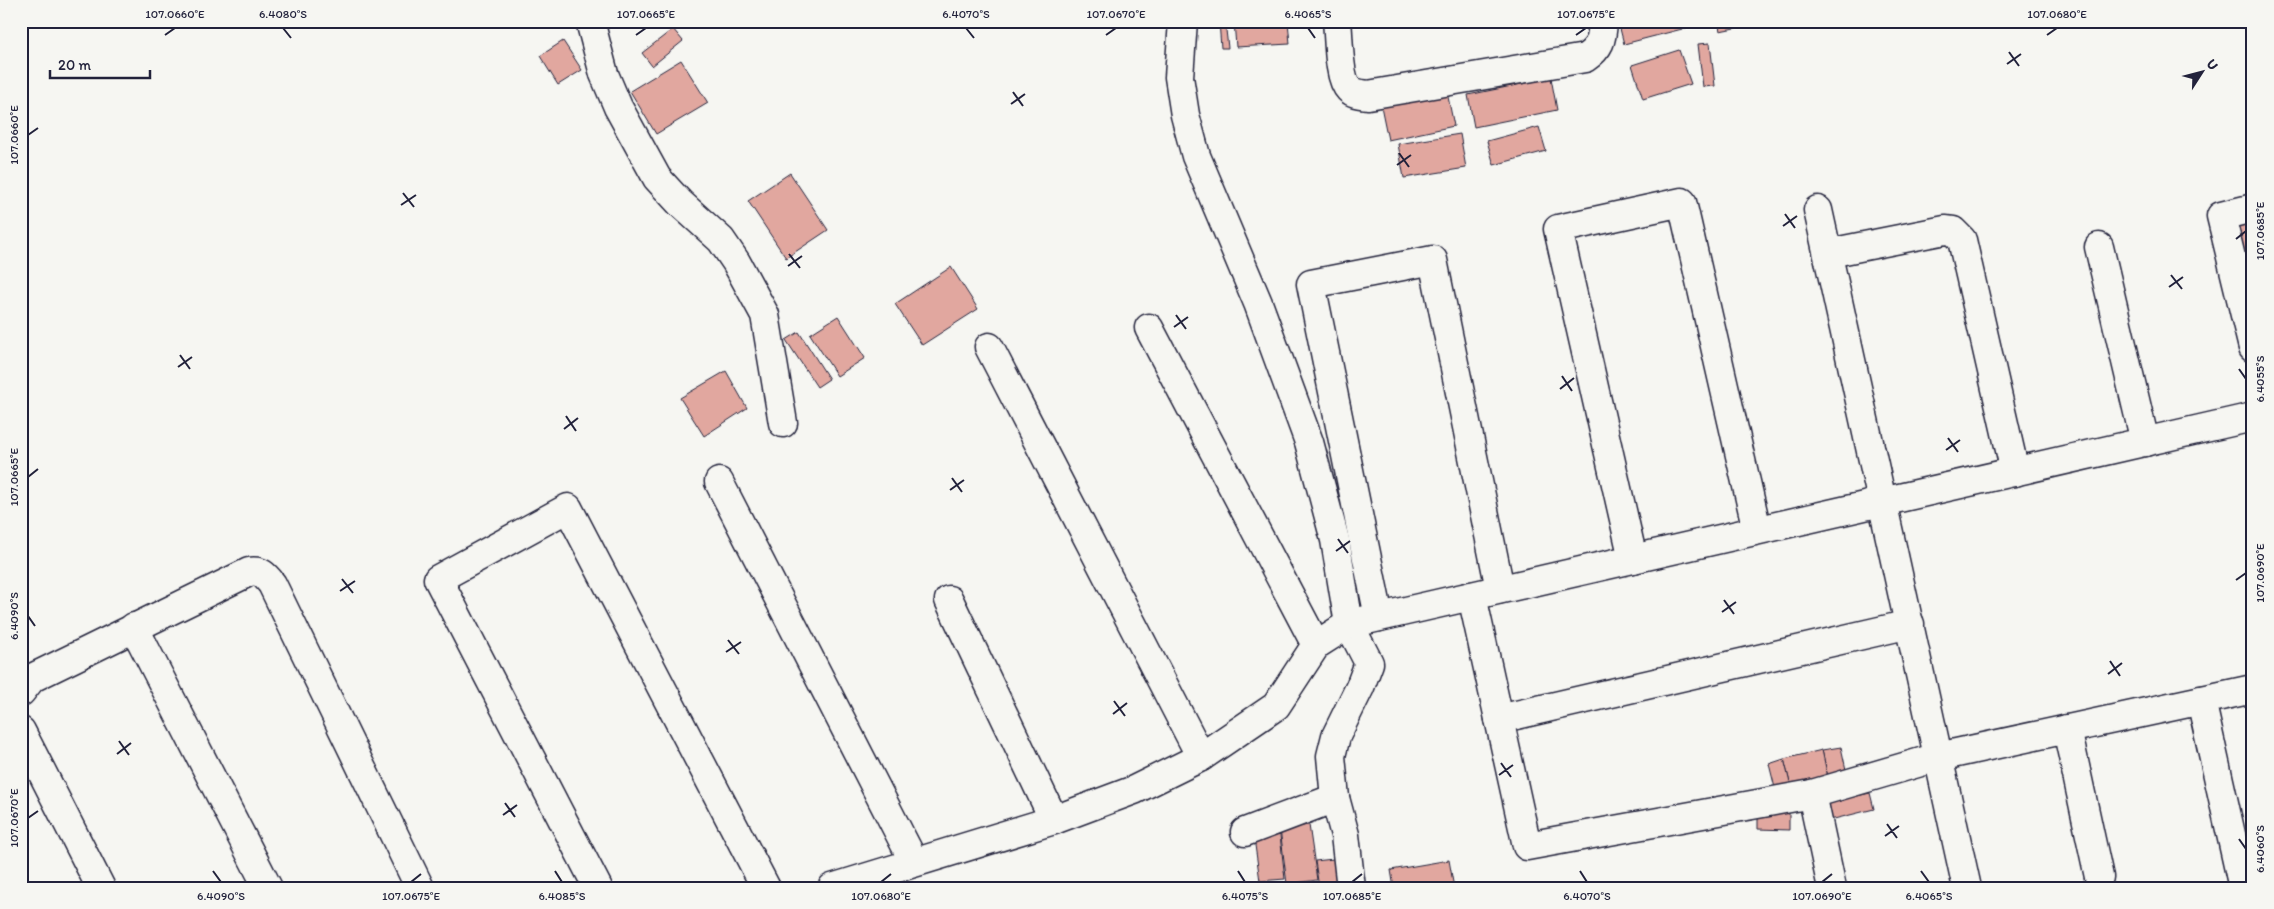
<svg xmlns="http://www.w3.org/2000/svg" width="2274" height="909" font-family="Itim,sans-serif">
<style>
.building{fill:#e1a79f;stroke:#22223b}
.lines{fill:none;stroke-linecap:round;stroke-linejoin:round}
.minor-casing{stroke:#22223b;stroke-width:31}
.minor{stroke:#f6f6f2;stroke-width:28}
.ticks{fill:none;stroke:#22223b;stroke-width:2}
.neatline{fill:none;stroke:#22223b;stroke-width:2}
.ticks-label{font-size:12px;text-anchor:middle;fill:#22223b}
</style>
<rect width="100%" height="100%" fill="#f6f6f2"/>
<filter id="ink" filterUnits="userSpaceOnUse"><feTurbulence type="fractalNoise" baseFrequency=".02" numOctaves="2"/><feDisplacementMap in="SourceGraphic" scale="10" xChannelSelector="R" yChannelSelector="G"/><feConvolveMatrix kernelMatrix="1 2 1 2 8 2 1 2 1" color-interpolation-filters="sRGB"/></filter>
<g filter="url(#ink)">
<g class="building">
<polygon points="1219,21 1225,21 1228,48 1221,48"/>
<polygon points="1234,21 1288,21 1290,44 1236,47"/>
<polygon points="1618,21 1684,21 1686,28 1624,44"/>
<polygon points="1695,21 1706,21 1707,23 1698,27"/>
<polygon points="1718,21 1768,21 1720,31"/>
<polygon points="673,29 683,41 652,66 642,53"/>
<polygon points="563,41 582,70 558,85 540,56"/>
<polygon points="1710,43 1715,86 1703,87 1698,44"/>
<polygon points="1679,50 1691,84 1643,99 1632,65"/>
<polygon points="681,60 708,103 656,134 630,91"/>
<polygon points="1551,78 1557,110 1474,127 1468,95"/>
<polygon points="1447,92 1454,126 1388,140 1381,106"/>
<polygon points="1539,127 1546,151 1494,165 1487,141"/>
<polygon points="1460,134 1466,168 1404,178 1398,144"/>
<polygon points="790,173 828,230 786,258 748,201"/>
<polygon points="2253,222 2253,284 2238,226"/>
<polygon points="951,267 978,309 922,345 895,304"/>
<polygon points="838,316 865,358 837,376 810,334"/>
<polygon points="799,332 829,379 817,387 786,340"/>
<polygon points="726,371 747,408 704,436 680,398"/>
<polygon points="1841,747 1848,779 1829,782 1822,750"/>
<polygon points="1822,750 1829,782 1792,791 1784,759"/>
<polygon points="1784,759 1792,791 1777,796 1769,764"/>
<polygon points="1870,793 1874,809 1826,821 1822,804"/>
<polygon points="1758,810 1789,810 1789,830 1758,829"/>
<polygon points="1309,825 1317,880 1287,884 1280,829"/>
<polygon points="1280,835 1285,879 1260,881 1254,838"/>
<polygon points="1343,858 1347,888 1319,888 1315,861"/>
<polygon points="1449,860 1454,888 1394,888 1391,870"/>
</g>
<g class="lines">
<defs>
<g id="minor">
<polyline points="590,21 604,74 618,107 657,178 680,203 721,240 736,262 765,315 783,423"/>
<polyline points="1183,21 1179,77 1185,115 1196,156 1258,303 1309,442 1335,540 1349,624 1369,663 1360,687 1336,736 1331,756 1335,798"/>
<path d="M1337,21C1339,37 1338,78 1349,89C1354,94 1362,94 1368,95L1585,58C1600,48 1602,40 1603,21"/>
<polyline points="2253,208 2221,216 2253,348"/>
<polyline points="1818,210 1967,888"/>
<polyline points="2099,247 2145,442"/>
<polyline points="1829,253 1945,230 1953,231 1962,240 2015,472"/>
<polyline points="1149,328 1316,645"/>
<polyline points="989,347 1201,757"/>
<polyline points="719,482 914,862"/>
<polyline points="1633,559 1558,229 1682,202 1757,530"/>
<polyline points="1472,596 1527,846 1812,794 1938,757 2253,689"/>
<polyline points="949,600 1054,820"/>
<polyline points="1379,617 1311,284 1433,260 1500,589"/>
<polyline points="134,627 268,888"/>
<path d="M21,692L32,678L249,572C261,570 265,575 272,584L420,888"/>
<polyline points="2201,700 2243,888"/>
<polyline points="1499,719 1910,624"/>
<polyline points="2067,729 2099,877"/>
<polyline points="21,731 101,888"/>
<polyline points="1812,794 1832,888"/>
<polyline points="1245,832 1335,798 1345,835 1351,888"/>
<polyline points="598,888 438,579 568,508 766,888"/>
<polyline points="832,888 1054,820 1134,790 1201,757 1276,706 1316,645 1349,624 2253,417"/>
</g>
</defs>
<use href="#minor" class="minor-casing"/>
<use href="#minor" class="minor"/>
</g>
</g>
<path class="ticks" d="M283,28L291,38M966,28L974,38M1308,28L1315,38M165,35L175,28M636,35L646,28M1106,35L1116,28M1576,35L1586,28M2047,35L2057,28M2009,52L2019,66M2007,64L2021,54M1013,92L1023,106M1011,104L1025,94M28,135L38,128M1399,153L1409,167M1397,165L1411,155M403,193L414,207M401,205L416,195M1785,214L1795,228M1783,226L1797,216M2236,239L2246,231M789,254L800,268M788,266L802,256M2171,275L2182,289M2169,287L2183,277M1176,315L1186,329M1174,327L1188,317M180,355L190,369M178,367L192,357M2239,369L2246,379M1562,376L1572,391M1560,389L1574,378M566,416L576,431M564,429L578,418M1948,438L1958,452M1946,450L1960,440M28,477L38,469M952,478L962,492M950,490L964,480M1338,539L1348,553M1336,551L1350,541M342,579L353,593M2236,580L2246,573M340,591L355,581M1724,600L1734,614M1722,612L1736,602M28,616L35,626M728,640L739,654M726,652L741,642M2110,661L2120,676M2108,674L2122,663M1114,701L1125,716M1113,714L1127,703M119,741L129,755M117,754L131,743M1501,763L1511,777M1499,775L1513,765M505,803L515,817M503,815L517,805M28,818L38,811M1887,824L1897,838M1885,836L1899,826M2239,839L2246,849M213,871L221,882M555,871L562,882M1238,871L1245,882M1580,871L1587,882M1921,871L1929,882M411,882L421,874M881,882L891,874M1352,882L1362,874M1822,882L1832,874"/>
<rect width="2274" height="909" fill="none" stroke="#f6f6f2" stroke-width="55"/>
<g transform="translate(2202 72) rotate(54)" stroke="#f6f6f2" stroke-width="4" paint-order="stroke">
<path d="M0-4L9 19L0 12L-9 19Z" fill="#22223b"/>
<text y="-8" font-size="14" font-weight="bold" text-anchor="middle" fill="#22223b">U</text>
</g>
<path d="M50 70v8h100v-8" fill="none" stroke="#22223b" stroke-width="2.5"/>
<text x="58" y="70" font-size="15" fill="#22223b" stroke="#f6f6f2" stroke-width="4" paint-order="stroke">20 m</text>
<rect x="28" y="28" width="2218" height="854" class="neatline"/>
<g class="ticks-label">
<text x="175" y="18">107.0660°E</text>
<text x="283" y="18">6.4080°S</text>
<text x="646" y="18">107.0665°E</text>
<text x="966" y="18">6.4070°S</text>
<text x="1116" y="18">107.0670°E</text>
<text x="1308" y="18">6.4065°S</text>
<text x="1586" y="18">107.0675°E</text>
<text x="2057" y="18">107.0680°E</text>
<text transform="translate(14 135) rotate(-90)" y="4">107.0660°E</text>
<text transform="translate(2260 231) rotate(-90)" y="4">107.0685°E</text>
<text transform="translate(2260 379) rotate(-90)" y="4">6.4055°S</text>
<text transform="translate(14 477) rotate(-90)" y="4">107.0665°E</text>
<text transform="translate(2260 573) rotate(-90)" y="4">107.0690°E</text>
<text transform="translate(14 616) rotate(-90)" y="4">6.4090°S</text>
<text transform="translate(14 818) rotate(-90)" y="4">107.0670°E</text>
<text transform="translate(2260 849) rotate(-90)" y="4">6.4060°S</text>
<text x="221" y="900">6.4090°S</text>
<text x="411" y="900">107.0675°E</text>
<text x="562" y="900">6.4085°S</text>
<text x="881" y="900">107.0680°E</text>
<text x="1245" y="900">6.4075°S</text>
<text x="1352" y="900">107.0685°E</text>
<text x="1587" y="900">6.4070°S</text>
<text x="1822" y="900">107.0690°E</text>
<text x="1929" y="900">6.4065°S</text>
</g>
</svg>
